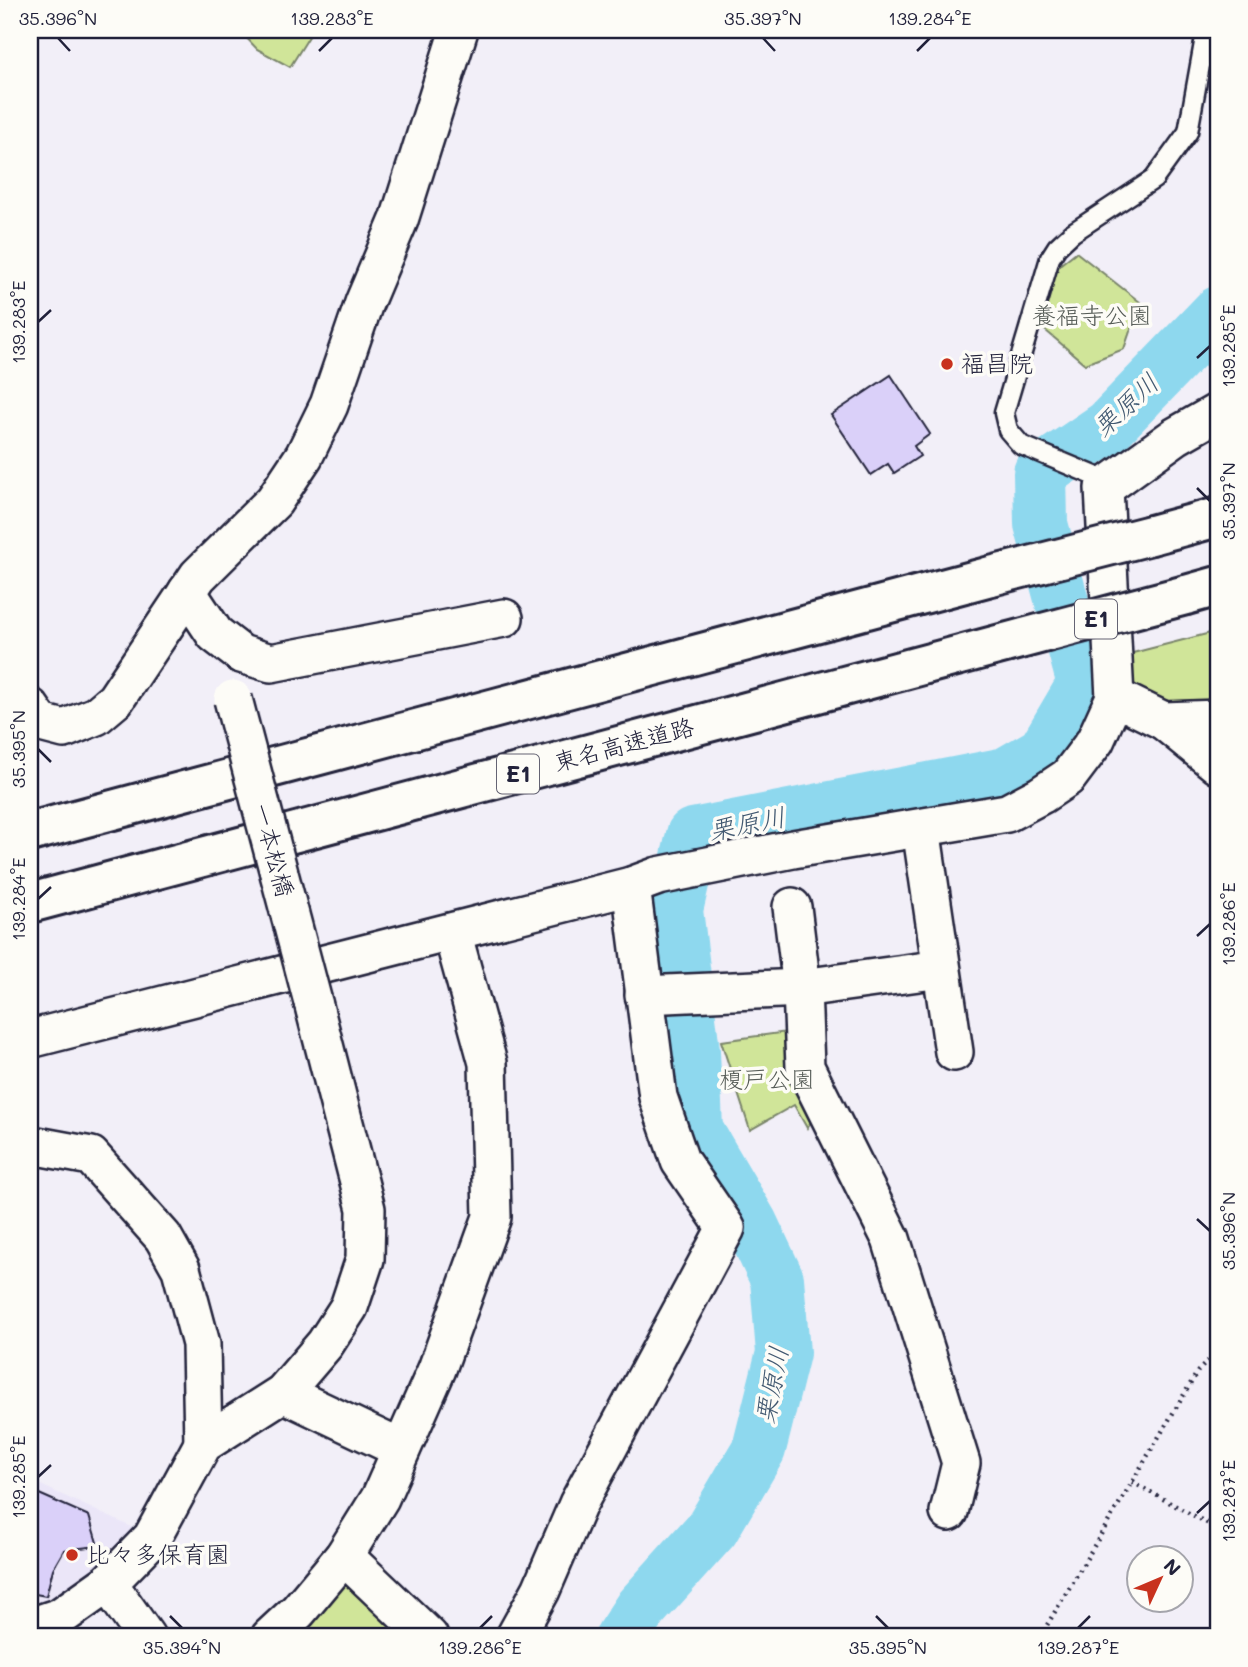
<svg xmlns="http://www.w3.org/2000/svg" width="1248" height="1667" font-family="Mali,'Klee One',sans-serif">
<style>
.built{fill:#ebe6f8}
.green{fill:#d0e599;stroke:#79846a;stroke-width:2}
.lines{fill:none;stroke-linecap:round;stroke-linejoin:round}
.river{stroke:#8ed8ee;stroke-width:54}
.building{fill:#dad0f9;stroke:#22223b;stroke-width:2}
.service-casing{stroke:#22223b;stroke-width:23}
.minor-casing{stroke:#22223b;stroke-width:42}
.motorway-casing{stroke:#22223b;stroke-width:44}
.path{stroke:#22223b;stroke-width:4.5;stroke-dasharray:2 5;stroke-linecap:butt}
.service{stroke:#fdfcf7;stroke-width:18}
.minor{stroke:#fdfcf7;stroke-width:37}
.motorway{stroke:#fdfcf7;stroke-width:38}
.minor-bridge-casing{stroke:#22223b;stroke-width:42;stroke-linecap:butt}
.motorway-bridge-casing{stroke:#22223b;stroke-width:44;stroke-linecap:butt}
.minor-bridge{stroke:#fdfcf7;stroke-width:37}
.motorway-bridge{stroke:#fdfcf7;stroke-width:38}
.ticks{fill:none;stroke:#22223b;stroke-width:2.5}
.poi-dot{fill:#c8321e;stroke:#fdfcf7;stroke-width:2.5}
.labels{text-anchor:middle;stroke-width:7;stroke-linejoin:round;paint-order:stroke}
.shield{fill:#fdfcf7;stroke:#646373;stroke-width:2}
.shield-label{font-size:23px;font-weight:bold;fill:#22223b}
.park-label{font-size:24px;fill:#565c57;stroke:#fdfcf7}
.poi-label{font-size:24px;fill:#22223b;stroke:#fdfcf7;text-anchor:start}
.street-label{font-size:24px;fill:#22223b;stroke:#fdfcf7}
.water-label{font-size:26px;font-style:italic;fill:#425971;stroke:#fdfcf7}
.neatline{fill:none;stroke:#22223b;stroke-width:2.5}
.ticks-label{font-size:18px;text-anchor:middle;fill:#22223b}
</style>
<rect width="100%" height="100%" fill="#f2eff8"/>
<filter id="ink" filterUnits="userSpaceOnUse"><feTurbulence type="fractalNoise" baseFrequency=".0143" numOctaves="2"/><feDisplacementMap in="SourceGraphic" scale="14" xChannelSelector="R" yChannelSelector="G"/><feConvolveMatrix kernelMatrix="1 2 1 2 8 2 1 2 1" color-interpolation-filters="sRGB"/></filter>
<g filter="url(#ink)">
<polygon class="built" points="30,1480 140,1531 86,1580 30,1611"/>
<g class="green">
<polygon points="239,30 313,30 290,67 257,49"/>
<polygon points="1076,252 1140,302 1124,349 1085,364 1039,325 1057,267"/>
<polygon points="1218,631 1218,697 1162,711 1134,695 1125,655"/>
<polygon points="794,1031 815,1115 807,1128 794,1105 750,1130 721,1041"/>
<polygon points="352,1580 413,1637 293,1637 340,1581"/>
</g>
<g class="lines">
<polyline class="river" points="622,1637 641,1608 712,1529 759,1449 783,1353 777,1279 751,1224 696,1130 693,1051 676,910 693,835 1006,774 1044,752 1084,684 1041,524 1040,473 1109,426 1218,313"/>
</g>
<g class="building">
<polygon points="891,375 930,434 914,446 920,456 894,473 888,464 871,475 831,415"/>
<polygon points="30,1490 89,1516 98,1546 64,1550 53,1569 46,1596 30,1593"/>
</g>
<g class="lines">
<defs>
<polyline id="service" points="1104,488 1100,478 1021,445 1008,430 1004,413 1050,258 1057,247 1072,233 1154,179 1188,132 1204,43"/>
<g id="minor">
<polyline points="187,592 215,634 241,654 271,663 504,618"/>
<polyline points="1115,697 1164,721 1218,719"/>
<polyline points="30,707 41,723 64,729 96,716 115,700 198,576 274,501 304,456 329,405 364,303 399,220 459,30"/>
<polyline points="1164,721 1218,765"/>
<polyline points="921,828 954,1052"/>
<polyline points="792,907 802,988 805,1067 891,1239 961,1463 949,1512"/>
<polyline points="644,995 802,988 941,969"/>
<polyline points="30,1039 631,886 658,876 793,849 1007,813 1041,795 1068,777 1095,741 1115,697 1104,488 1176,436 1218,412"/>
<polyline points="30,1148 37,1146 91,1156 163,1237 181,1269 201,1344 203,1444"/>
<polyline points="283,1393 401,1449"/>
<polyline points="344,1556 429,1637"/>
<polyline points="108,1583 146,1637"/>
<polyline points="30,1627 60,1617 108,1583 152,1538 203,1444 283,1393 325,1344 349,1307 365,1259 366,1209 313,1002"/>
<polyline points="270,1637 298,1611 344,1556 380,1498 437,1369 492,1217 488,1063 452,932"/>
<polyline points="515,1637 541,1590 578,1504 726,1228 680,1161 658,1097 631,886"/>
</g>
<g id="motorway">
<polyline points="1151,535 1218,517"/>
<polyline points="1186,595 1218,586"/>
<polyline points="30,832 991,576"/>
<polyline points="30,903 1005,643"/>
</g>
</defs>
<use href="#service" class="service-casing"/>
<use href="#minor" class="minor-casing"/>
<use href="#motorway" class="motorway-casing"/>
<g class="path">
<polyline points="1132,1482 1218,1529"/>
<polyline points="1040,1637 1198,1371 1218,1351"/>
</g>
<use href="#service" class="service"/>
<use href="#minor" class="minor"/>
<use href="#motorway" class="motorway"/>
<defs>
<polyline id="minor-bridge" points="233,699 313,1002"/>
<g id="motorway-bridge">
<polyline points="991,576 1151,535"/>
<polyline points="1005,643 1186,595"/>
</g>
</defs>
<use href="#minor-bridge" class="minor-bridge-casing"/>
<use href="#motorway-bridge" class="motorway-bridge-casing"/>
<use href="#minor-bridge" class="minor-bridge"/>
<use href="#motorway-bridge" class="motorway-bridge"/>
</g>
</g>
<path class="ticks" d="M58,38L70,51M763,38L775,51M319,51L332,38M917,51L930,38M38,322L51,310M1197,358L1210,346M1197,488L1210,501M38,749L51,762M38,899L51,887M1197,936L1210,924M1197,1219L1210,1231M38,1477L51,1465M1197,1513L1210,1501M170,1616L182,1628M876,1616L888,1628M480,1628L492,1616M1078,1628L1090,1616"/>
<g class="poi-dot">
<circle cx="947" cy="364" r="7"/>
<circle cx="72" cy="1555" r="7"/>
</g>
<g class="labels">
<g class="shield">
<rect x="1075" y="599.5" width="42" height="39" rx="5"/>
<rect x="497" y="754.5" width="42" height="39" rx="5"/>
</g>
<g class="shield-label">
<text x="1096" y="627">E1</text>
<text x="518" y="782">E1</text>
</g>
<g class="park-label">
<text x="1092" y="324">養福寺公園</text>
<text x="767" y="1088">榎戸公園</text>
</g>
<g class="poi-label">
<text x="961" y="372">福昌院</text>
<text x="86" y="1563">比々多保育園</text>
</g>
<g class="street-label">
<text transform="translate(624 745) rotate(-15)" y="8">東名高速道路</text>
<text transform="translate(273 850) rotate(75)" y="8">一本松橋</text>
</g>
<g class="water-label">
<text transform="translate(1126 405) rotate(-43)" y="9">栗原川</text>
<text transform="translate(747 824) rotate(-11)" y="9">栗原川</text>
<text transform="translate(772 1385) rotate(-79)" y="9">栗原川</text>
</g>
</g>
<rect width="1248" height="1667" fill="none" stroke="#fdfcf7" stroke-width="77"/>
<g transform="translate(1160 1579) rotate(46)"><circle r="33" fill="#fdfcf7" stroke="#a5a5ac" stroke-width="2"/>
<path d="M0-5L12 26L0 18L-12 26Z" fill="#c8321e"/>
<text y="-10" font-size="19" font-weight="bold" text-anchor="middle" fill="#22223b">N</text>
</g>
<rect x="38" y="38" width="1172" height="1590" class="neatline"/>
<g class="ticks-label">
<text x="58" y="25">35.396°N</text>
<text x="332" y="25">139.283°E</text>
<text x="763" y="25">35.397°N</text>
<text x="930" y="25">139.284°E</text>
<text transform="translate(19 322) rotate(-90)" y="6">139.283°E</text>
<text transform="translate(1229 346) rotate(-90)" y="6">139.285°E</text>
<text transform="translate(1229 501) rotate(-90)" y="6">35.397°N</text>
<text transform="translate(19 749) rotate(-90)" y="6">35.395°N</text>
<text transform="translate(19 899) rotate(-90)" y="6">139.284°E</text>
<text transform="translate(1229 924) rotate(-90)" y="6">139.286°E</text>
<text transform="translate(1229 1231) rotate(-90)" y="6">35.396°N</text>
<text transform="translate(19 1477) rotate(-90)" y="6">139.285°E</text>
<text transform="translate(1229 1501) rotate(-90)" y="6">139.287°E</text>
<text x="182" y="1654">35.394°N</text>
<text x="480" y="1654">139.286°E</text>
<text x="888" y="1654">35.395°N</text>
<text x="1078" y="1654">139.287°E</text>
</g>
</svg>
